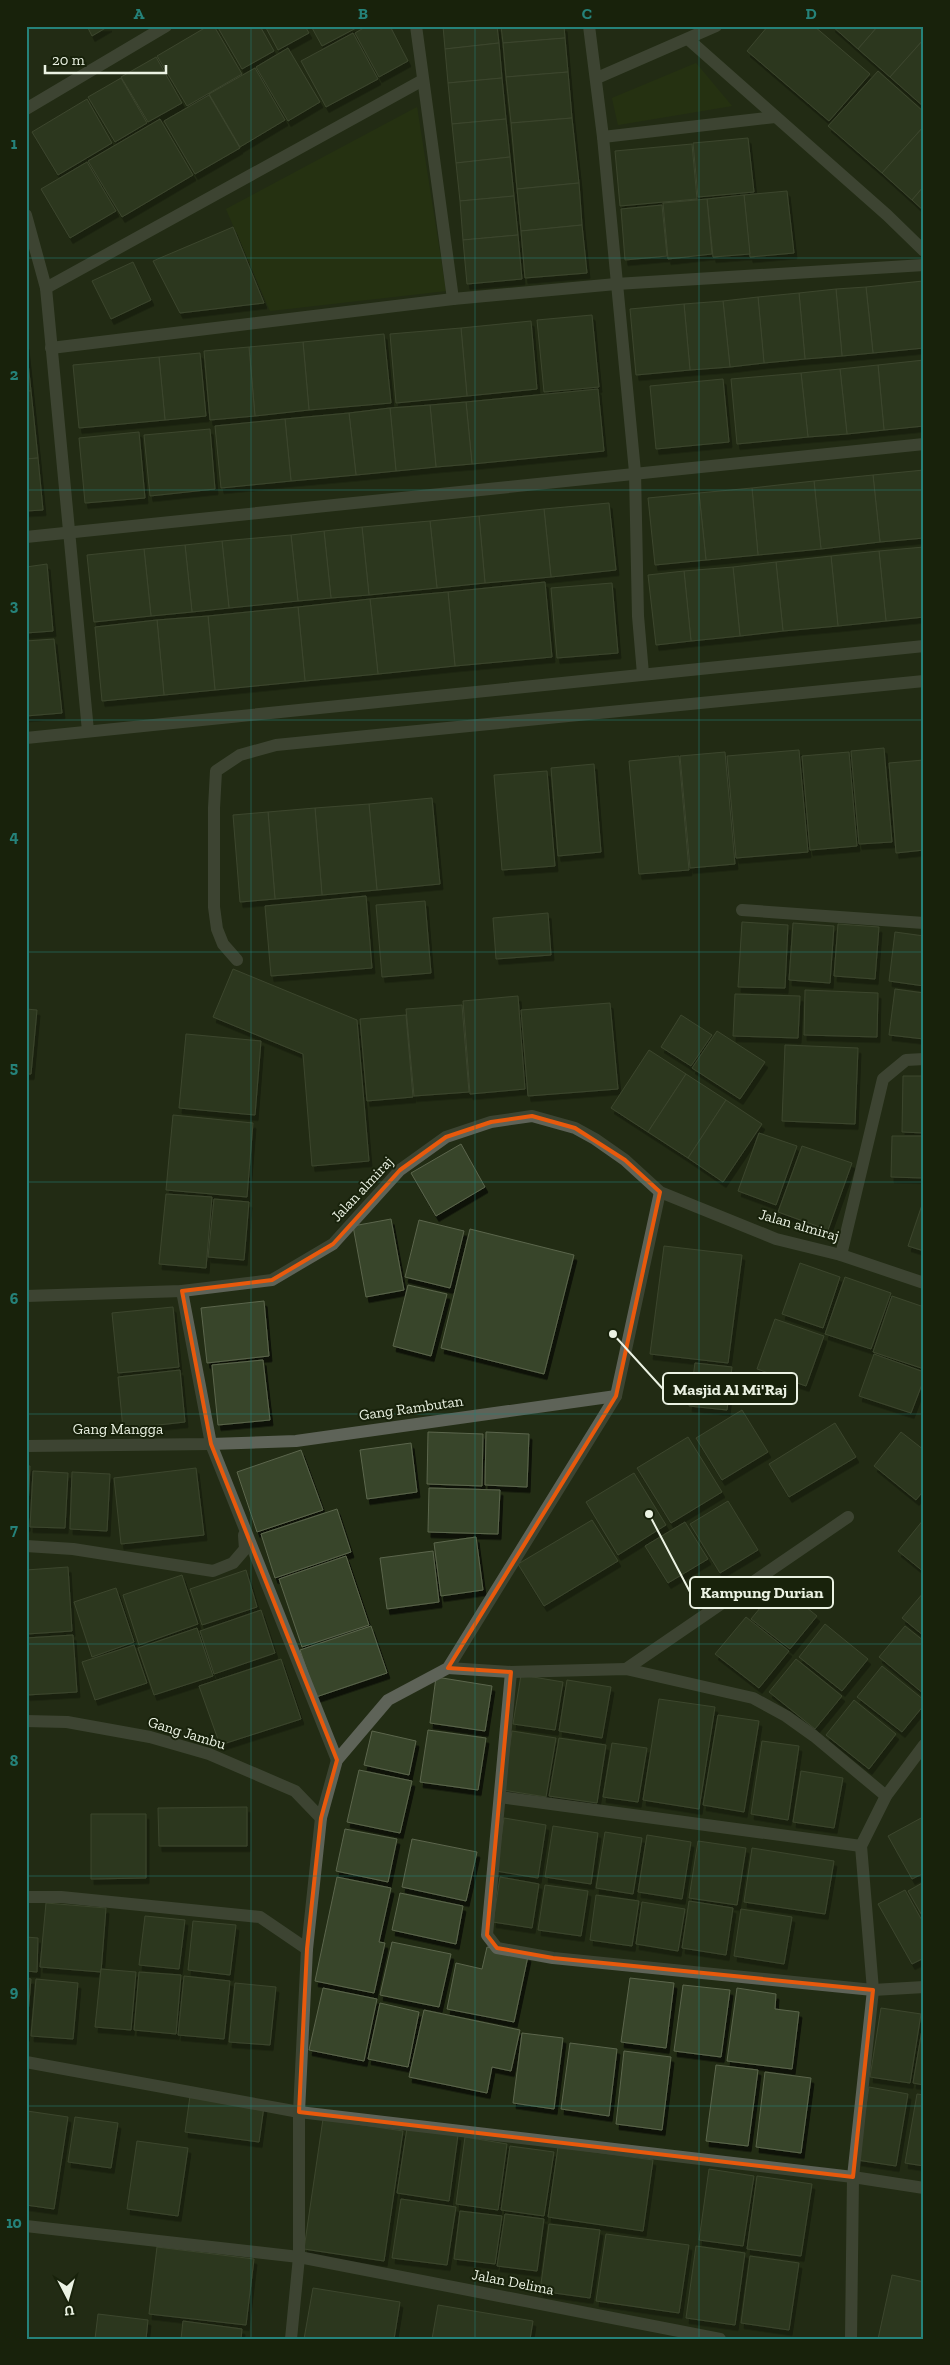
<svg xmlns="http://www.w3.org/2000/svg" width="950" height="2365" font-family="'Zilla Slab',serif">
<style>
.green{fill:#29390e}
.building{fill:#39442b;stroke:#5b664c;filter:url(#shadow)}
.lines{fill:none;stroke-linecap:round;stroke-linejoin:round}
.minor{stroke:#5e6358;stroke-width:12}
.tertiary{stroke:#5e6358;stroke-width:12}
.marked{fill:none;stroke:#e8590c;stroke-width:4;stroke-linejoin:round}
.grid{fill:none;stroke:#25827a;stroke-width:1;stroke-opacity:0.55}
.labels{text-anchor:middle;stroke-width:4;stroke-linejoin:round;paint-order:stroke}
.street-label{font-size:15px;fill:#ebf2e3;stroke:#18220b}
.leader{fill:none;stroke:#ebf2e3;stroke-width:2}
.callout-dot{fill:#ebf2e3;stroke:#18220b;stroke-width:2}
.callout{fill:#18220b;stroke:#ebf2e3;stroke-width:2}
.callout-label{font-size:16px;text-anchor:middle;font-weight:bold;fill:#ebf2e3}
.neatline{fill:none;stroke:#25827a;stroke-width:2}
.grid-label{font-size:16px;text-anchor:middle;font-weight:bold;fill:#25827a}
</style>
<defs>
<filter id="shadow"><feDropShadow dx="3" dy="5.5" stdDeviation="0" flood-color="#0009"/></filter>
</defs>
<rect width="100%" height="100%" fill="#222c14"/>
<g class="green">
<polygon points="696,63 732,106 618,125 612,98"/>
<polygon points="417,107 446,291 270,311 226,209"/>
</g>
<g class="building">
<polygon points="87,26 109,26 92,36"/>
<polygon points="208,26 214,26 242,74 187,106 157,56"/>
<polygon points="217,26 260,26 274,51 242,69"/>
<polygon points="265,26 305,26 309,33 278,50"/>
<polygon points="311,26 360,26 322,46"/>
<polygon points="367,26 390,26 408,61 379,77 355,33"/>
<polygon points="443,26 497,26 499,43 445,49"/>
<polygon points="501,26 564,26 565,38 503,43"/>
<polygon points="768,26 814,26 870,74 829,121 747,51"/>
<polygon points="832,26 878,26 858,49"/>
<polygon points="878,26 924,26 924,39 890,77 858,49"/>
<polygon points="353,33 378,79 326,107 301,61"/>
<polygon points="565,38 568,72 506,77 503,43"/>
<polygon points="924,39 924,107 890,77"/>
<polygon points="499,43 502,78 448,83 445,49"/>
<polygon points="288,48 320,102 288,121 256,67"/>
<polygon points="156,57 182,103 148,122 121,77"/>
<polygon points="255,68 285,120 240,147 209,94"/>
<polygon points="878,71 924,112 924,126 882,173 828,126"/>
<polygon points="568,72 572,118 511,123 506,77"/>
<polygon points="121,78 147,123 115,142 88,97"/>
<polygon points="502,78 506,119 452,124 448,83"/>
<polygon points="209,95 240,148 195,174 164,121"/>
<polygon points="87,99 112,143 58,175 32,132"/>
<polygon points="572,118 579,183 517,189 511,123"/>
<polygon points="160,119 193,175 122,217 88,161"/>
<polygon points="506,119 510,157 456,163 452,124"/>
<polygon points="924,126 924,186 912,200 882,173"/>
<polygon points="748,138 754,192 698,197 693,143"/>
<polygon points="692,144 697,199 620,206 615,151"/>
<polygon points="510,157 514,196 460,201 456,163"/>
<polygon points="87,162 116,211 70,238 41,189"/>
<polygon points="579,183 582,225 521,231 517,189"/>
<polygon points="924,186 924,211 912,200"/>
<polygon points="787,191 794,253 750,257 744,195"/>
<polygon points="744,195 750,254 713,257 707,199"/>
<polygon points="514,196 518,235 463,240 460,201"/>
<polygon points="707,199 712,254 668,259 663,203"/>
<polygon points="662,205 667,256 625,260 621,209"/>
<polygon points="582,225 587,273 525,278 521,231"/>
<polygon points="233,227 264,303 180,313 153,261"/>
<polygon points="518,235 522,279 467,284 463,240"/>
<polygon points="133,262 151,300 111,319 92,281"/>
<polygon points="923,281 924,348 873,353 866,287"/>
<polygon points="866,287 873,353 842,356 836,289"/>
<polygon points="836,289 842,356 805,359 799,293"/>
<polygon points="799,293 805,359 764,363 758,297"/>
<polygon points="758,297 764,363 730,367 723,301"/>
<polygon points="723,301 730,367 690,370 684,304"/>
<polygon points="684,304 690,370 636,375 630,309"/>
<polygon points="592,315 599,387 544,392 537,320"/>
<polygon points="531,321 537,389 467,396 461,328"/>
<polygon points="461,328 467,396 396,403 390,334"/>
<polygon points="384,334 391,403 309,410 303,342"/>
<polygon points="303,342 309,410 255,416 249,347"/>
<polygon points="26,344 31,391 26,391"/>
<polygon points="249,347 255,416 210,420 204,351"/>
<polygon points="200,353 206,416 165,420 159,357"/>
<polygon points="159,357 165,420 79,428 73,365"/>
<polygon points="924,360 924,426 884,430 878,365"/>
<polygon points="878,365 884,430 847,434 840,369"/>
<polygon points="840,369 847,434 808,437 801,373"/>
<polygon points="801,373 808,437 737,444 731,379"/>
<polygon points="723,379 729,442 656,449 650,386"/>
<polygon points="598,389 604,451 472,464 466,402"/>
<polygon points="26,391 31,391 38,458 26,459"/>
<polygon points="466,402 472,464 436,467 430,405"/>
<polygon points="430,405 436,467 396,471 390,408"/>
<polygon points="390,408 396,471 356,475 349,413"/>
<polygon points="349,413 356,475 291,481 285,419"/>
<polygon points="285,419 291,481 221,488 215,426"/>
<polygon points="210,429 215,489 150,496 144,435"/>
<polygon points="139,432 145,498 85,503 79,438"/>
<polygon points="38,458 43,510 26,511 26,459"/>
<polygon points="924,470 924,538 880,542 873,475"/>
<polygon points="873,475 880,542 821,549 814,481"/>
<polygon points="814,481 821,549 758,555 752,488"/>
<polygon points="752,488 758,555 706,560 699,493"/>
<polygon points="699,493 706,560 655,565 648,498"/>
<polygon points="609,503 616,570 551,577 544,509"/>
<polygon points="544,509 551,577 485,583 479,516"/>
<polygon points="479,516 485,583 437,588 430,521"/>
<polygon points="430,521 437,588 369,595 362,527"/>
<polygon points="362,527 369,595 331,598 324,531"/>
<polygon points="324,531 331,598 298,601 291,535"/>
<polygon points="291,535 298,601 229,608 222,541"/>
<polygon points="222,541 229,608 192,612 185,545"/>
<polygon points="185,545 192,612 151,616 144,549"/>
<polygon points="924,547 924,617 886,621 879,551"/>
<polygon points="144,549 151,616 94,622 87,555"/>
<polygon points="879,551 886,621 838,626 831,556"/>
<polygon points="831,556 838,626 783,631 776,562"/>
<polygon points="776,562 783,631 740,636 733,567"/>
<polygon points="47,564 53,631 26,633 26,567"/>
<polygon points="733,567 740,636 691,641 684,571"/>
<polygon points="684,571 691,641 656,645 648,575"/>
<polygon points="545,582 552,657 455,666 448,592"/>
<polygon points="612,583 618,653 557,658 551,588"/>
<polygon points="448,592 455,666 378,674 370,599"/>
<polygon points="370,599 378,674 305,681 298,607"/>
<polygon points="298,607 305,681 215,690 208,616"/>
<polygon points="208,616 215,690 164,695 157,620"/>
<polygon points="157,620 164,695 102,701 95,627"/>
<polygon points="54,639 62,713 26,716 26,641"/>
<polygon points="884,748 892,842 859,844 851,751"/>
<polygon points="799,750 808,852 736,858 727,756"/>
<polygon points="725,752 735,864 690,868 680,756"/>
<polygon points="849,752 857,846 810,850 802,756"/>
<polygon points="679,756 689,870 639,874 629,761"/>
<polygon points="924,760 924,850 896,853 889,763"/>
<polygon points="594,764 601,852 558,856 551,768"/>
<polygon points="547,771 555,866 502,870 494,775"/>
<polygon points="432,798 440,884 377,890 369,804"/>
<polygon points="369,804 377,890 322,895 315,808"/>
<polygon points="315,808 322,895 275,899 268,812"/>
<polygon points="268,812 275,899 240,902 233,815"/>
<polygon points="366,896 372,968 271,976 265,906"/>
<polygon points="425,901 431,973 382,977 376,905"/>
<polygon points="548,913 551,955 496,959 493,918"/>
<polygon points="742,922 788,925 785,988 738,987"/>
<polygon points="793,923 834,926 830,983 789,980"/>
<polygon points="838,924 879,927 875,979 834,976"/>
<polygon points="895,932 924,936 924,986 889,981"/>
<polygon points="233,969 357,1020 369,1161 312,1166 303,1054 213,1017"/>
<polygon points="895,989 924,993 924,1039 889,1035"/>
<polygon points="805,990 878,993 877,1037 804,1035"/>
<polygon points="735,994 800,996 798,1038 733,1036"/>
<polygon points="518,996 525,1089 470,1094 463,1001"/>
<polygon points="610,1003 618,1089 528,1096 521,1010"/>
<polygon points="462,1005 469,1092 414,1096 406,1009"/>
<polygon points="26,1009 37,1010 31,1074 26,1074"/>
<polygon points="406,1015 413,1097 367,1101 360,1019"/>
<polygon points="681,1015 712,1035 691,1066 661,1047"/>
<polygon points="717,1031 765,1062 740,1099 692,1068"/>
<polygon points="186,1034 261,1041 255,1115 179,1108"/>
<polygon points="785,1045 858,1048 855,1124 782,1121"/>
<polygon points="649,1050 686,1074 648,1132 611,1108"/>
<polygon points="686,1074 726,1100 688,1158 648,1132"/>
<polygon points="903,1076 924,1076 924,1133 902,1132"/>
<polygon points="726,1100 762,1124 723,1182 688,1158"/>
<polygon points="173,1115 253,1123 247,1197 166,1190"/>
<polygon points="759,1133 797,1146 776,1205 738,1191"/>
<polygon points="892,1136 924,1136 924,1178 891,1177"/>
<polygon points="461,1144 485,1187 436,1216 411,1173"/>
<polygon points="802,1146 852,1163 828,1230 778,1212"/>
<polygon points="166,1194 212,1197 206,1268 159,1264"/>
<polygon points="214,1199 249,1202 244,1260 208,1257"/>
<polygon points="924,1199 924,1251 908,1246"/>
<polygon points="391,1219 404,1290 366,1297 353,1226"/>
<polygon points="419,1220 464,1231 450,1288 405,1277"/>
<polygon points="470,1229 574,1255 544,1374 441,1348"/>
<polygon points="664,1246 742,1255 728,1363 650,1354"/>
<polygon points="800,1263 840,1277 823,1328 782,1314"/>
<polygon points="845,1277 891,1293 871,1349 825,1334"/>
<polygon points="408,1285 447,1294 431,1356 393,1346"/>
<polygon points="892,1296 924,1307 924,1369 873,1352"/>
<polygon points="264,1301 269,1356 207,1363 201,1308"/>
<polygon points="173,1307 179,1367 118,1373 112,1313"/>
<polygon points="775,1319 824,1336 806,1386 757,1369"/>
<polygon points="874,1354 924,1372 924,1379 911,1413 859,1396"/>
<polygon points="263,1360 270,1420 218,1425 212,1365"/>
<polygon points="695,1363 732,1367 727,1410 689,1406"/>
<polygon points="180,1370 185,1422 123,1429 118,1377"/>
<polygon points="742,1410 768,1452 722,1480 696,1438"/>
<polygon points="835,1423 856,1457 789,1497 769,1464"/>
<polygon points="428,1432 483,1434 482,1486 427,1484"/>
<polygon points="486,1432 529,1434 527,1487 485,1485"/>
<polygon points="901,1432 924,1450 924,1490 916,1500 874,1466"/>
<polygon points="688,1437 722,1492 671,1523 637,1468"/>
<polygon points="411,1443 417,1492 367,1499 360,1450"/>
<polygon points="301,1450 323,1510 257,1532 237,1472"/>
<polygon points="26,1466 30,1466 27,1526 26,1526"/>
<polygon points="196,1468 204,1535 121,1544 114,1478"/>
<polygon points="33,1471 68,1473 65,1528 30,1527"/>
<polygon points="72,1472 110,1474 107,1531 70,1529"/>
<polygon points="634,1473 666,1525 618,1555 586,1502"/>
<polygon points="429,1488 500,1490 498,1534 428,1532"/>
<polygon points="728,1501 758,1550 720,1573 690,1524"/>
<polygon points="337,1509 351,1552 275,1578 261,1534"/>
<polygon points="924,1519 924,1572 898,1551"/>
<polygon points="592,1520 618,1561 544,1606 518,1564"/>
<polygon points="685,1522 708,1559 668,1583 645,1546"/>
<polygon points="476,1537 483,1590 441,1596 434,1543"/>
<polygon points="433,1551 439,1602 387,1609 380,1558"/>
<polygon points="346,1556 369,1625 302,1647 279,1579"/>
<polygon points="68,1567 72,1631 27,1634 26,1570"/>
<polygon points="246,1570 257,1607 202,1625 190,1589"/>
<polygon points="182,1575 198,1624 139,1645 123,1595"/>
<polygon points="779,1585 817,1616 790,1649 751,1619"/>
<polygon points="116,1588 134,1642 92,1657 74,1602"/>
<polygon points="924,1592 924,1636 902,1618"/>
<polygon points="261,1610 275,1653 214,1674 200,1631"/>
<polygon points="746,1617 789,1651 759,1688 715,1654"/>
<polygon points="825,1624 868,1659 842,1691 799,1657"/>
<polygon points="371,1626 387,1673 316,1697 300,1650"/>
<polygon points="905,1626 924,1641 924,1694 879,1657"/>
<polygon points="197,1628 213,1676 154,1695 138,1648"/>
<polygon points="73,1635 77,1692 27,1695 26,1638"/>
<polygon points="134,1645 147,1683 95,1700 82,1662"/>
<polygon points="281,1659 301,1719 220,1745 199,1686"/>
<polygon points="796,1659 842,1696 815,1729 769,1692"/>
<polygon points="882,1666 924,1700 924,1705 902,1732 857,1697"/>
<polygon points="521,1675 563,1682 555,1730 513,1724"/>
<polygon points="436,1677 492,1686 485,1731 430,1723"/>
<polygon points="567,1680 611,1687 602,1738 559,1731"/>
<polygon points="659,1699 715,1707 699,1809 643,1800"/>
<polygon points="854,1700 896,1734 869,1769 826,1735"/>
<polygon points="718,1715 759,1721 744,1812 703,1805"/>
<polygon points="428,1730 486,1738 478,1790 420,1782"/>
<polygon points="372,1731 416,1741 409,1775 364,1765"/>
<polygon points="512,1731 556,1738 546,1797 503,1790"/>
<polygon points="559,1738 606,1745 597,1803 549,1796"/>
<polygon points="762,1741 799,1746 788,1820 751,1814"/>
<polygon points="612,1743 647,1748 638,1802 603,1797"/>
<polygon points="359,1770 412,1781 400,1833 347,1822"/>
<polygon points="801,1771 843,1778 834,1828 793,1822"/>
<polygon points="247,1807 247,1846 159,1846 158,1808"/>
<polygon points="91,1814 146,1814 146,1878 91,1879"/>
<polygon points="923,1817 924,1873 912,1879 888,1836"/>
<polygon points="504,1818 546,1825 538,1878 496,1871"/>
<polygon points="553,1826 598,1833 591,1884 545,1877"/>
<polygon points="345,1829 397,1839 388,1882 336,1871"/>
<polygon points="605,1832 642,1838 633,1894 596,1888"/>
<polygon points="647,1835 691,1842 682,1899 638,1892"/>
<polygon points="412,1839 477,1852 466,1901 402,1887"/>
<polygon points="698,1841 746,1848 737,1905 689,1898"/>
<polygon points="752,1848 834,1861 825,1914 744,1902"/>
<polygon points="337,1877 391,1888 379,1942 385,1943 374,1993 315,1981"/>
<polygon points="500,1877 539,1884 532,1928 493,1922"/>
<polygon points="924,1882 924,1919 908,1891"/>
<polygon points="545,1885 588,1891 581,1936 538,1930"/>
<polygon points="905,1890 924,1924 924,1958 912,1964 878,1904"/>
<polygon points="400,1893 463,1906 456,1944 392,1930"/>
<polygon points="596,1895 639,1901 632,1946 590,1940"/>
<polygon points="689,1901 733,1908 726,1955 682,1948"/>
<polygon points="642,1902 685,1909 678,1951 636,1944"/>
<polygon points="46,1903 106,1908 101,1972 40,1967"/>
<polygon points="741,1909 792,1917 784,1964 734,1956"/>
<polygon points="145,1916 185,1920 179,1969 139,1965"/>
<polygon points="193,1921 236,1925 230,1975 188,1970"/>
<polygon points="26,1937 38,1938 37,1972 26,1971"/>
<polygon points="392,1942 451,1954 439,2007 380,1995"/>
<polygon points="487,1947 528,1956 514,2022 447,2009 456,1963 482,1969"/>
<polygon points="101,1969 136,1972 131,2030 95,2027"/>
<polygon points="139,1972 181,1975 176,2034 134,2030"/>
<polygon points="184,1976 230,1981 224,2039 178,2035"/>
<polygon points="26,1978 31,1979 26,2036"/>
<polygon points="630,1978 674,1983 666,2048 621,2042"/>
<polygon points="36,1979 78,1983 73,2039 31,2036"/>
<polygon points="235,1983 276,1987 270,2045 229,2042"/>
<polygon points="683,1985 730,1990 721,2057 674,2051"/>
<polygon points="323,1988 377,1999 364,2061 309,2050"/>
<polygon points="737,1988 776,1994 775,2009 799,2012 792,2069 727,2061"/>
<polygon points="380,2003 419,2012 408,2067 368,2059"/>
<polygon points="881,2008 921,2014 910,2083 870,2077"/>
<polygon points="424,2010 520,2030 511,2071 492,2067 487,2093 409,2077"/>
<polygon points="924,2018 924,2085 913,2083"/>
<polygon points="522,2033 563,2038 554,2109 513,2103"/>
<polygon points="570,2043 617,2049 609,2116 561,2109"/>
<polygon points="624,2051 671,2057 662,2130 616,2124"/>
<polygon points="716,2065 758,2070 748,2146 706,2141"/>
<polygon points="765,2072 811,2078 801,2153 756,2147"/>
<polygon points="869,2087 908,2094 896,2166 857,2160"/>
<polygon points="917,2094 924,2095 924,2166 905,2163"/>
<polygon points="190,2096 264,2106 259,2142 185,2132"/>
<polygon points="27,2111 68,2117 54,2209 26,2205"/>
<polygon points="75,2117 118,2123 111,2168 68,2162"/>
<polygon points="323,2119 403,2131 384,2261 304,2249"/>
<polygon points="407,2128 458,2135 449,2201 397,2193"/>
<polygon points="465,2137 507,2144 498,2210 456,2204"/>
<polygon points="137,2141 188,2148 178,2216 127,2209"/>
<polygon points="510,2146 554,2152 544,2216 501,2210"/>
<polygon points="558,2147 653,2160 643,2231 548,2217"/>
<polygon points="709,2169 754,2176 743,2246 699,2240"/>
<polygon points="757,2176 812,2184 801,2256 747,2249"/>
<polygon points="401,2199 456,2207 447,2265 392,2258"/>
<polygon points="460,2211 502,2216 495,2264 454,2259"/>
<polygon points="505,2214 544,2219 537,2271 497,2266"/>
<polygon points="549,2224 600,2230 590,2298 540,2291"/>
<polygon points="606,2234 689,2245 679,2313 596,2301"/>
<polygon points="696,2246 745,2253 735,2325 686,2318"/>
<polygon points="157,2247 254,2259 246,2325 149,2314"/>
<polygon points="750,2256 799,2263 789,2330 741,2323"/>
<polygon points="892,2275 924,2282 924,2339 878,2339"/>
<polygon points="313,2288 400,2302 394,2339 304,2339"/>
<polygon points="438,2305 533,2321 530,2339 432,2339"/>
<polygon points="98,2314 148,2320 146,2339 95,2339"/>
<polygon points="183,2321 242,2329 241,2339 181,2339"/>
</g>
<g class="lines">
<g class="minor">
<polyline points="416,26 453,299"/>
<polyline points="589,26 603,137 635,472 638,616 643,674"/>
<polyline points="688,39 887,215 924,251"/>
<polyline points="597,78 716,26"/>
<polyline points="26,109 166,26"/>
<polyline points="603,137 775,117"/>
<polyline points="26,215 46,288 88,731"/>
<polyline points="46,288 423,80"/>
<polyline points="51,348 453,299 616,284 924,265"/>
<polyline points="26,537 924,444"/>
<polyline points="742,910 924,923"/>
<polyline points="237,960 223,944 217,929 214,907 214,808 216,771 240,755 276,745 924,681"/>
<polyline points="841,1255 883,1079 906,1060 924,1059"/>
<polyline points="182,1291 211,1444 337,1760"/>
<polyline points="26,1296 182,1291 272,1280 333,1244 400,1170 446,1137 491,1122 532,1116 575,1128 595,1139 625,1160 660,1192 776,1239 841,1255 924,1283"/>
<polyline points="26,1446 211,1444 296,1441 616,1396"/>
<polyline points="26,1546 73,1549 213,1571 233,1563 245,1549 244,1535"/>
<polyline points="448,1668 511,1672 626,1669 753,1698 786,1716 814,1736 886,1796"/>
<polyline points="626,1669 848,1517"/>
<polyline points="511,1672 487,1935 497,1948 553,1958 873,1990 924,1987"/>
<polyline points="26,1721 67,1722 150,1737 209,1754 295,1791 321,1818"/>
<polyline points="500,1797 861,1846"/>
<polyline points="26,1897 61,1897 260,1917 307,1949"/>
<polyline points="26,2062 299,2112 853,2177 924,2188"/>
<polyline points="26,2226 299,2257 720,2339"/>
<polyline points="291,2339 299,2257 299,2112 307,1949 321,1818 337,1760 388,1700 448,1668 616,1396 660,1192"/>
<polyline points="851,2339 853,2177 873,1990 861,1846 886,1796 924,1745"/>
</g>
<polyline class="tertiary" points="26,738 924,646"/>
</g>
<path d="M0 0H950V2365H0ZM532,1116L575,1128L625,1160L660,1192L616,1396L448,1668L511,1672L487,1935L497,1948L553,1958L873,1990L853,2177L299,2112L307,1949L321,1818L337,1760L211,1444L182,1291L272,1280L333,1244L400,1170L446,1137L491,1122Z" fill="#222c14" fill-opacity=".55" fill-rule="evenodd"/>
<path class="marked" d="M532,1116L575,1128L625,1160L660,1192L616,1396L448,1668L511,1672L487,1935L497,1948L553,1958L873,1990L853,2177L299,2112L307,1949L321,1818L337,1760L211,1444L182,1291L272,1280L333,1244L400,1170L446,1137L491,1122Z"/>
<path class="grid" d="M251,26V2339M475,26V2339M699,26V2339M26,258H924M26,490H924M26,720H924M26,952H924M26,1182H924M26,1414H924M26,1644H924M26,1876H924M26,2106H924"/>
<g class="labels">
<g class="street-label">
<text transform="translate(362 1189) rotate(-47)" y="5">Jalan almiraj</text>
<text transform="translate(799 1225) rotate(16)" y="5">Jalan almiraj</text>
<text transform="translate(411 1408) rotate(-8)" y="5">Gang Rambutan</text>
<text x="118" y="1434">Gang Mangga</text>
<text transform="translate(187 1733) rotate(17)" y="5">Gang Jambu</text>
<text transform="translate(513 2282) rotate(11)" y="5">Jalan Delima</text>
</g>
</g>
<path class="leader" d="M613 1334L663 1389M649 1514L690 1592"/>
<g class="callout-dot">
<circle cx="613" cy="1334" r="5"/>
<circle cx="649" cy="1514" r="5"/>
</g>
<g class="callout">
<rect x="663" y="1373" width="134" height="31" rx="5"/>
<rect x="690" y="1577" width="143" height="31" rx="5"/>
</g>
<g class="callout-label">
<text x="730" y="1395">Masjid Al Mi'Raj</text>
<text x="762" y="1598">Kampung Durian</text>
</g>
<rect width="950" height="2365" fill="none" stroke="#18220b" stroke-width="55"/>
<g transform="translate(68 2298) rotate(174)" stroke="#18220b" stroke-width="4" paint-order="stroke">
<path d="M0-4L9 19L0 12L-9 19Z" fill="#ebf2e3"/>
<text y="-8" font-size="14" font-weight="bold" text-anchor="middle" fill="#ebf2e3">U</text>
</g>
<path d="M45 65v8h121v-8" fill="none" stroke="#ebf2e3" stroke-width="2.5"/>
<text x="52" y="65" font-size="15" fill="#ebf2e3" stroke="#18220b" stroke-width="4" paint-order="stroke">20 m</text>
<rect x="28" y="28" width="894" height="2310" class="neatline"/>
<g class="grid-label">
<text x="139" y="19">A</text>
<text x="363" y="19">B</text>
<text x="587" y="19">C</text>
<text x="811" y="19">D</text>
<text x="14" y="149">1</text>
<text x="14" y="380">2</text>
<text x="14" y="611">3</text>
<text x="14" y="842">4</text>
<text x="14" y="1073">5</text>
<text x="14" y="1304">6</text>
<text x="14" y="1535">7</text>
<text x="14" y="1766">8</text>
<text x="14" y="1997">9</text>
<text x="14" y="2228">10</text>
</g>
</svg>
